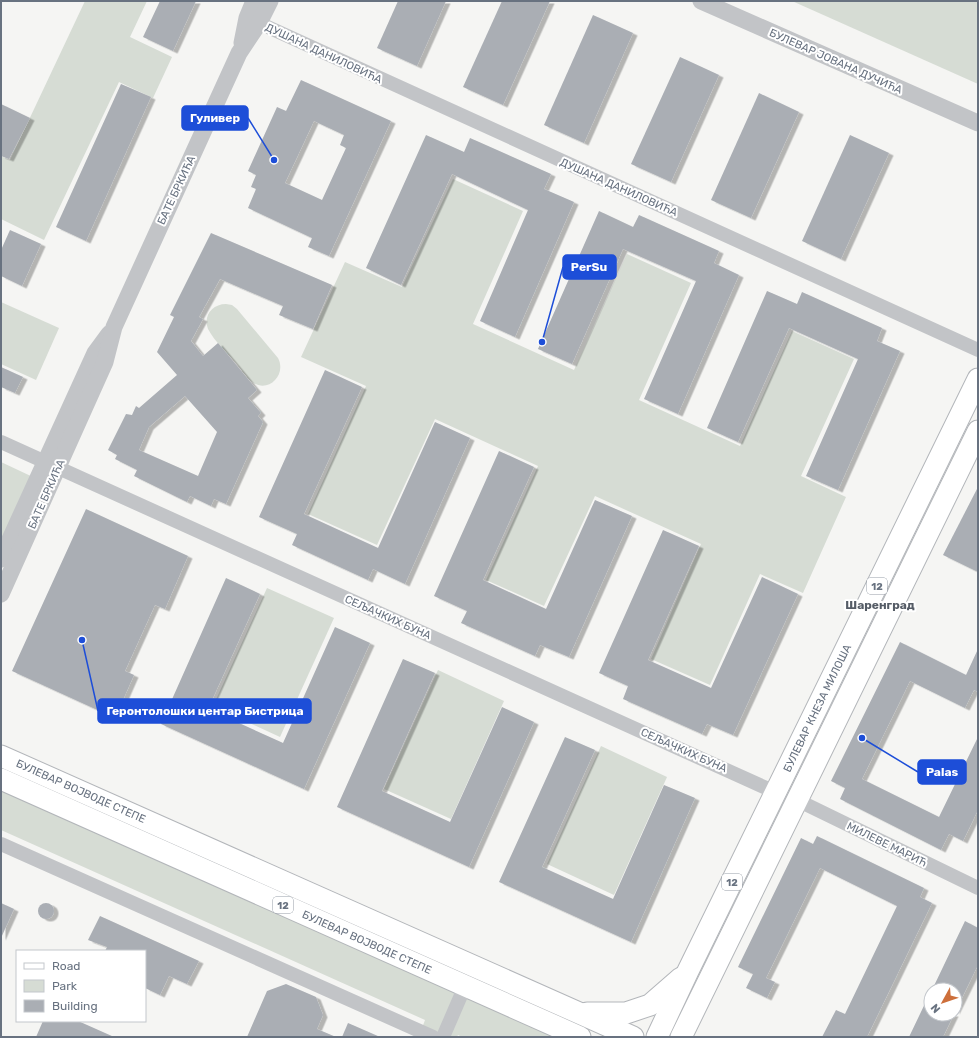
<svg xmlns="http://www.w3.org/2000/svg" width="979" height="1038" font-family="Rubik,sans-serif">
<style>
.green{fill:#d6dcd4}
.building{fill:#aaaeb4;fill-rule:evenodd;filter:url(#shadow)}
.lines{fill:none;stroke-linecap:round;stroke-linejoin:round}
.primary-casing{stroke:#b3b6ba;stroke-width:23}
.minor{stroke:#c2c4c7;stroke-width:14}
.tertiary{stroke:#c2c4c7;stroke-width:17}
.primary{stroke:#fff;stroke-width:21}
.labels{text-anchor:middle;stroke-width:4;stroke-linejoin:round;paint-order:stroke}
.shield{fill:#fff;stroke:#959ca6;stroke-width:1}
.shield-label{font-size:10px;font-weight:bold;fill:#687280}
.street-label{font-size:11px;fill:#687280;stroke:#fff}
.neighbourhood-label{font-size:12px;font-weight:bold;fill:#555c66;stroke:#fff}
.leader{fill:none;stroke:#1d4ed8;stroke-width:1.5}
.callout-dot{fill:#1d4ed8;stroke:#fff;stroke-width:1.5}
.callout{fill:#1d4ed8;stroke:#1d4ed8;stroke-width:1.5}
.callout-label{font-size:12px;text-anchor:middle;font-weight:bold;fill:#fff}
</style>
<defs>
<filter id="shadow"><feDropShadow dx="4.5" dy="2.5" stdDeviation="0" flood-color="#0004"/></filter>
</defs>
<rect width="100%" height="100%" fill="#f5f5f3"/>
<g class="green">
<polygon points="85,1 147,1 130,37 172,57 153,98 119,82 44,240 1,219 1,156 10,160"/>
<polygon points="792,1 978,1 978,84"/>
<polygon points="453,179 523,211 473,324 574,370 627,254 691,283 639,400 740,446 792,331 854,359 801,476 846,497 803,593 760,574 710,685 651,659 701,544 595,496 544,606 486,580 538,466 435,419 377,545 308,514 366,386 301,357 345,262 402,287"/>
<polygon points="1,302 59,328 36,380 1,364"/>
<path d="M226,304L232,305L237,309L278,358C287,375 268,394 252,382C246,377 241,369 236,363C227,353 215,342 208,329C203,316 212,304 226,304Z"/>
<polygon points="1,462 35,478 1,551"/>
<polygon points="267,588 334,618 280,737 213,706"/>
<polygon points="438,670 504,701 451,819 384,789"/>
<polygon points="601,746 667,777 614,895 547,864"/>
<polygon points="1,783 457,988 440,1036 422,1028 425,1020 1,830"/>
<polygon points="469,996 573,1037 462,1037 458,1035 457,1037 449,1037 465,999"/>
</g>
<g class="building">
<polygon points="160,1 196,1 173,51 143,37"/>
<polygon points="398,1 446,1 417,66 377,48"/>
<polygon points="502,1 550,1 503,105 463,87"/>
<polygon points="593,15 633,33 584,143 544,125"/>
<polygon points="680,57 719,75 671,182 631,164"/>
<path d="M301,80L391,121L329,256L308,247L312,238L248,208L256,189L251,187L256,175L248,171L277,107L286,111ZM314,121L344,135L340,145L346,148L322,200L285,183Z"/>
<polygon points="121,84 151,97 86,241 56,227"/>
<polygon points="759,93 799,112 751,218 711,200"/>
<polygon points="1,104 30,118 9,159 1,156"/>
<polygon points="426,135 464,152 470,138 551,174 544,189 574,202 515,337 480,321 528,210 452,174 401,285 366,268"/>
<polygon points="850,135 889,153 841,259 802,241"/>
<polygon points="599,211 633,227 639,215 719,251 714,263 739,275 678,414 644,399 696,281 623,249 572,364 538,349"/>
<polygon points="10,230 41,244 22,286 1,276 1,250"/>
<path d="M211,233L332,285L313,329L279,315L283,306L220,279L199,317L203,319L191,341L203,356L218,343L257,390L248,398L261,413L258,416L263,422L226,504L214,499L211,506L190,496L187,502L134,476L137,470L115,459L117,455L108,450L126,414L132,415L136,406L139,408L177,375L157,352L174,317L170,315ZM185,396L217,432L198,476L139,450L149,427Z"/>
<polygon points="767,291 797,304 802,292 882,328 877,341 900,351 838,490 806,476 858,359 789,328 738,442 707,428"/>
<polygon points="1,367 23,377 15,393 1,387"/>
<polygon points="325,370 362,387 304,514 378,548 435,422 470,438 405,584 373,569 368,580 292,545 297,534 259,517"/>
<polygon points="499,451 534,467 483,580 546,609 595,500 632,516 569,657 540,645 535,656 461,623 467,611 434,596"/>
<polygon points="978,487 978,572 943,555"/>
<polygon points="86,509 188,556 165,609 155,605 125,671 134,675 115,718 12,671"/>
<polygon points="663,530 699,546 648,660 711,688 762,577 798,594 733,735 707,724 702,734 623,699 628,686 599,673"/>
<polygon points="226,578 260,594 208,709 283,743 335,627 370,643 304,789 161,724"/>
<polygon points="900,642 966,675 978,649 978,692 974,690 965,708 910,681 862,779 939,817 978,737 978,810 963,841 949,834 941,850 840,799 845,788 831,781"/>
<polygon points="403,659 435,673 382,791 450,822 502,707 534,722 469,867 337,807"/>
<polygon points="565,737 595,750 542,867 613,899 664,785 695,798 631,942 499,882"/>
<polygon points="817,836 924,888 920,897 932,903 867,1037 822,1037 836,1010 845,1014 897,906 820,868 766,978 775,982 767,998 746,988 753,974 738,967 801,838 813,844"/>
<polygon points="1,903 14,909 1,938"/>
<circle cx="46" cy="911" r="8"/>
<polygon points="100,916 199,961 187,984 169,976 160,995 145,988 145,951 105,951 107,947 88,940"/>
<polygon points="965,921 978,928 978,965 955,1012 955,990 932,990"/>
<polygon points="286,984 316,997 323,1015 317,1029 336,1037 247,1037 267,991"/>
<polygon points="931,991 931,1014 954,1014 943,1037 909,1037"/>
<polygon points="43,1021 78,1021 114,1037 36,1037"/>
<polygon points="348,1023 380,1037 342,1037"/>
</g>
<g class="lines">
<defs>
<g id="primary">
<polyline points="1,756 633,1037"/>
<polyline points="1,779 580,1037"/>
<polyline points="587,1013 626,1013 650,1005 681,978"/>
<polyline points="657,1037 688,971 978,379"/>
<polyline points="681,1037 978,431"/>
</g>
</defs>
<use href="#primary" class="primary-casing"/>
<g class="minor">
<polyline points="259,23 978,350"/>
<polyline points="1,442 775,792"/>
<polyline points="797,800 978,888"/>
<polyline points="1,844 433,1037"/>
<polyline points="443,1037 465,986"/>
</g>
<g class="tertiary">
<polyline points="701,1 978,123"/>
<polyline points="242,43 247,18 254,1"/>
<polyline points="1,559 95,353 109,334"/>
<polyline points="1,594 105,362 114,327 239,53 259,23 270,1"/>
</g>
<use href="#primary" class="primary"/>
</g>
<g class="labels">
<g class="shield">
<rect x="867" y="578" width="20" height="16" rx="3"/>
<rect x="722" y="874" width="20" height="16" rx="3"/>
<rect x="273" y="897" width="20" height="16" rx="3"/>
</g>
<g class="shield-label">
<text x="877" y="590">12</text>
<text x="732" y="886">12</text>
<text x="283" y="909">12</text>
</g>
<g class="street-label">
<text transform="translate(324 53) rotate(25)" y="4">ДУШАНА ДАНИЛОВИЋА</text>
<text transform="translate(836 61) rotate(24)" y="4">БУЛЕВАР ЈОВАНА ДУЧИЋА</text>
<text transform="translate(619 187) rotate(24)" y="4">ДУШАНА ДАНИЛОВИЋА</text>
<text transform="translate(176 190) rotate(-65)" y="4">БАТЕ БРКИЋА</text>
<text transform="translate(46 494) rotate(-66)" y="4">БАТЕ БРКИЋА</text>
<text transform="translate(388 617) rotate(24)" y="4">СЕЉАЧКИХ БУНА</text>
<text transform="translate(817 708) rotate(-64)" y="4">БУЛЕВАР КНЕЗА МИЛОША</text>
<text transform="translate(684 750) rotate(24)" y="4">СЕЉАЧКИХ БУНА</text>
<text transform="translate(81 791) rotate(24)" y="4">БУЛЕВАР ВОЈВОДЕ СТЕПЕ</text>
<text transform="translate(887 844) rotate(26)" y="4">МИЛЕВЕ МАРИЋ</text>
<text transform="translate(367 942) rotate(24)" y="4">БУЛЕВАР ВОЈВОДЕ СТЕПЕ</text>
</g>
<g class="neighbourhood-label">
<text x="880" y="609">Шаренград</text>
</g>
</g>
<path class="leader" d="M274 160L248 118M542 342L563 267M82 640L98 711M862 738L918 772"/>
<g class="callout-dot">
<circle cx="274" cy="160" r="4"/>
<circle cx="542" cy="342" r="4"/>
<circle cx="82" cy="640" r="4"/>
<circle cx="862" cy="738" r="4"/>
</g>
<g class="callout">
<rect x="182" y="106" width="66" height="24" rx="4"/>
<rect x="563" y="255" width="53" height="24" rx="4"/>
<rect x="98" y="699" width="213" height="24" rx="4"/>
<rect x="918" y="760" width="48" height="24" rx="4"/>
</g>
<g class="callout-label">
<text x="215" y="122">Гуливер</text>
<text x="589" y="271">PerSu</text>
<text x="205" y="715">Геронтолошки центар Бистрица</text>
<text x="942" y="776">Palas</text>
</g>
<rect width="979" height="1038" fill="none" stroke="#687280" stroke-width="4"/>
<rect x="16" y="950" width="130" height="72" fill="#ffffff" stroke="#c3c7cc"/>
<rect x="24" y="963" width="20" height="6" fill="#ffffff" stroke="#c3c7cc"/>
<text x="52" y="970" font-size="12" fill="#687280">Road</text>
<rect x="24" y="980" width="20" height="12" fill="#d6dcd4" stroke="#c3c7cc"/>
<text x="52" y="990" font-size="12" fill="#687280">Park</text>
<rect x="24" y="1000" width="20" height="12" fill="#aaaeb4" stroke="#c3c7cc"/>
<text x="52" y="1010" font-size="12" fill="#687280">Building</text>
<g transform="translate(943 1002) rotate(230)"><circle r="19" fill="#ffffff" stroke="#c3c7cc"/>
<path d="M0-3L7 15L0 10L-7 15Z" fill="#cd6f3b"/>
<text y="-6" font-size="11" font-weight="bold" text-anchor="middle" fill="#687280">N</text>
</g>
</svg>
